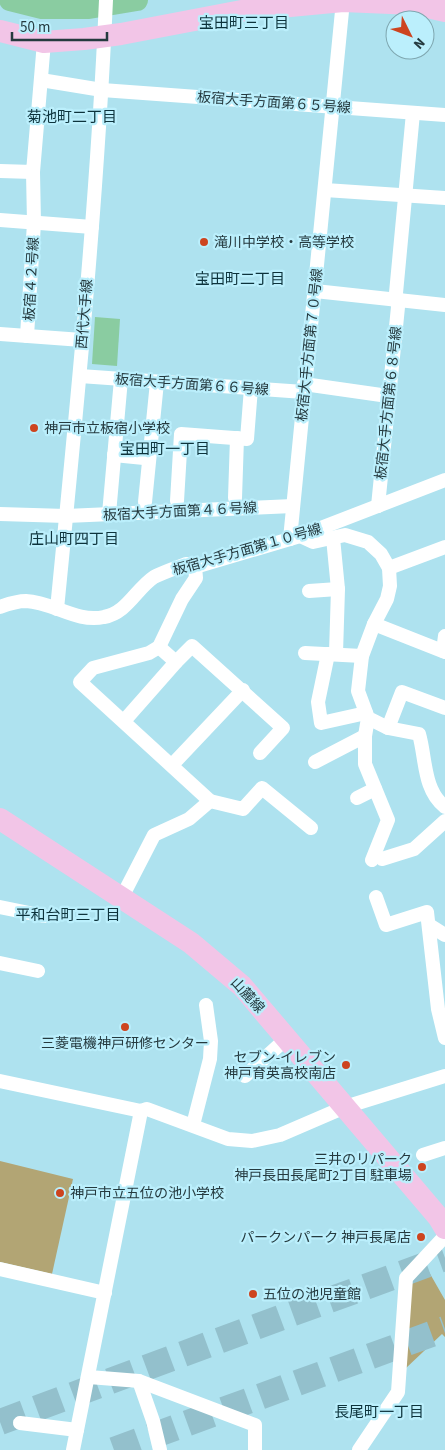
<svg xmlns="http://www.w3.org/2000/svg" width="445" height="1450" font-family="'Source Sans 3','Noto Sans JP',sans-serif">
<style>
.green{fill:#b2a574}
.water{fill:#8acca1}
.lines{fill:none;stroke-linecap:round;stroke-linejoin:round}
.river{stroke:#8acca1;stroke-width:22}
.motorway-tunnel{stroke:#93c0cc;stroke-width:26;stroke-dasharray:26 13;stroke-linecap:butt}
.minor{stroke:#fff;stroke-width:14}
.primary{stroke:#f2c5e7;stroke-width:22}
.poi-dot{fill:#cd441f;stroke:#bbeffc;stroke-width:2}
.labels{text-anchor:middle;stroke-width:4.5;stroke-linejoin:round;paint-order:stroke}
.street-label{font-size:14px;fill:#253a3f;stroke:#bbeffc}
.poi-label{font-size:14px;fill:#253a3f;stroke:#bbeffc;text-anchor:start}
.neighbourhood-label{font-size:15px;fill:#0d333c;stroke:#bbeffc}
</style>
<rect width="100%" height="100%" fill="#aee2ef"/>
<g class="green">
<polygon points="0,1161 73,1179 52,1274 0,1262"/>
<polygon points="425,1265 445,1300 445,1337 442,1334 405,1369 411,1281"/>
</g>
<polygon class="water" points="95,317 120,319 117,366 92,364"/>
<g class="lines">
<polyline class="river" points="10,0 42,8 89,8 137,0"/>
<g class="motorway-tunnel">
<polyline points="0,1422 288,1315 445,1258"/>
<polyline points="114,1450 445,1329"/>
</g>
<g class="minor">
<polyline points="41,80 102,90 445,115"/>
<polyline points="0,171 33,172 44,42"/>
<polyline points="325,190 445,198"/>
<polyline points="0,220 92,227"/>
<polyline points="315,291 445,305"/>
<polyline points="0,334 82,340"/>
<polyline points="27,336 34,223 33,172"/>
<polyline points="80,376 304,392"/>
<polyline points="304,384 388,396"/>
<polyline points="114,455 144,458"/>
<polyline points="235,498 237,438"/>
<polyline points="177,501 181,434 247,439 251,388"/>
<polyline points="145,502 157,382"/>
<polyline points="378,506 398,307 396,293 413,113"/>
<polyline points="0,514 66,516 293,506"/>
<polyline points="109,514 121,379"/>
<path d="M300,536L313,542L345,535L368,542L381,554L389,568L390,586L387,599L374,624L362,656L358,691L368,718L388,728L419,734C426,758 423,790 445,807"/>
<polyline points="333,538 338,589 336,653"/>
<polyline points="290,539 343,1"/>
<polyline points="389,568 445,547"/>
<polyline points="309,591 338,589"/>
<path d="M0,607C8,604 17,601 26,601C53,602 76,623 104,617C127,613 136,589 154,577C164,572 176,568 186,564L195,567L300,536L445,480"/>
<path d="M57,609C77,407 97,203 106,0"/>
<polyline points="374,624 445,652"/>
<polyline points="443,651 445,636"/>
<polyline points="305,653 362,656"/>
<polyline points="328,654 318,702 321,723 366,713"/>
<polyline points="176,662 192,646 283,728 260,753"/>
<polyline points="368,718 365,736 365,764 388,820 372,860"/>
<polyline points="124,721 176,662 159,647"/>
<polyline points="388,728 402,692 445,708"/>
<polyline points="315,762 365,736"/>
<polyline points="172,765 243,690"/>
<polyline points="357,798 375,789"/>
<polyline points="210,801 243,809 262,788 311,828"/>
<polyline points="382,859 414,849 445,821"/>
<polyline points="376,897 386,925 427,912 438,1009 445,1038"/>
<polyline points="121,899 154,835 189,819 210,801 80,682 93,668 149,653 159,647 182,599 196,578 195,567"/>
<polyline points="0,907 44,916"/>
<polyline points="429,925 445,935"/>
<polyline points="0,963 38,971"/>
<polyline points="245,1076 287,1038"/>
<polyline points="0,1081 141,1111 147,1109 228,1139 252,1141 280,1135 345,1107 445,1076"/>
<polyline points="193,1125 210,1059 211,1041 206,1005"/>
<polyline points="423,1155 445,1148"/>
<polyline points="0,1269 105,1293"/>
<polyline points="89,1377 139,1381 255,1425 255,1450"/>
<polyline points="139,1381 153,1421 160,1450"/>
<polyline points="20,1423 77,1430"/>
<polyline points="73,1450 141,1111"/>
<polyline points="359,1450 398,1392 406,1278 445,1236"/>
</g>
<g class="primary">
<polyline points="0,31 44,42 84,39 121,34 247,10 343,1 414,4 445,11"/>
<polyline points="0,819 191,943 242,986 439,1218 445,1228"/>
</g>
</g>
<g class="poi-dot">
<circle cx="204" cy="242" r="5"/>
<circle cx="34" cy="428" r="5"/>
<circle cx="125" cy="1027" r="5"/>
<circle cx="346" cy="1065" r="5"/>
<circle cx="422" cy="1167" r="5"/>
<circle cx="60" cy="1193" r="5"/>
<circle cx="421" cy="1237" r="5"/>
<circle cx="253" cy="1294" r="5"/>
</g>
<g class="labels">
<g class="street-label">
<text transform="translate(274 102) rotate(4)" y="5">板宿大手方面第６５号線</text>
<text transform="translate(31 279) rotate(-87)" y="5">板宿４２号線</text>
<text transform="translate(84 314) rotate(-85)" y="5">西代大手線</text>
<text transform="translate(309 345) rotate(-84)" y="5">板宿大手方面第７０号線</text>
<text transform="translate(192 384) rotate(4)" y="5">板宿大手方面第６６号線</text>
<text transform="translate(388 403) rotate(-84)" y="5">板宿大手方面第６８号線</text>
<text transform="translate(180 511) rotate(-3)" y="5">板宿大手方面第４６号線</text>
<text transform="translate(247 549) rotate(-16)" y="5">板宿大手方面第１０号線</text>
<text transform="translate(248 995) rotate(47)" y="5">山麓線</text>
</g>
<g class="poi-label">
<text x="214" y="247">滝川中学校・高等学校</text>
<text x="44" y="433">神戸市立板宿小学校</text>
<text x="125" y="1048" text-anchor="middle">三菱電機神戸研修センター</text>
<text x="336" y="1062" text-anchor="end">セブン-イレブン<tspan x="336" dy="16">神戸育英高校南店</tspan></text>
<text x="412" y="1164" text-anchor="end">三井のリパーク<tspan x="412" dy="16">神戸長田長尾町2丁目 駐車場</tspan></text>
<text x="70" y="1198">神戸市立五位の池小学校</text>
<text x="411" y="1242" text-anchor="end">パークンパーク 神戸長尾店</text>
<text x="263" y="1299">五位の池児童館</text>
</g>
<g class="neighbourhood-label">
<text x="244" y="28">宝田町三丁目</text>
<text x="72" y="122">菊池町二丁目</text>
<text x="240" y="284">宝田町二丁目</text>
<text x="165" y="454">宝田町一丁目</text>
<text x="74" y="544">庄山町四丁目</text>
<text x="68" y="920">平和台町三丁目</text>
<text x="379" y="1417">長尾町一丁目</text>
</g>
</g>
<g transform="translate(410 35) rotate(132)"><circle r="24" fill="#bbeffc" stroke="#7fa7b0"/>
<path d="M0-4L9 19L0 12L-9 19Z" fill="#cd441f"/>
<text y="-8" font-size="14" font-weight="bold" text-anchor="middle" fill="#253a3f">N</text>
</g>
<path d="M12 32v8h95v-8" fill="none" stroke="#253a3f" stroke-width="2.5"/>
<text x="20" y="32" font-size="15" fill="#253a3f" stroke="#bbeffc" stroke-width="4" paint-order="stroke">50 m</text>
</svg>
